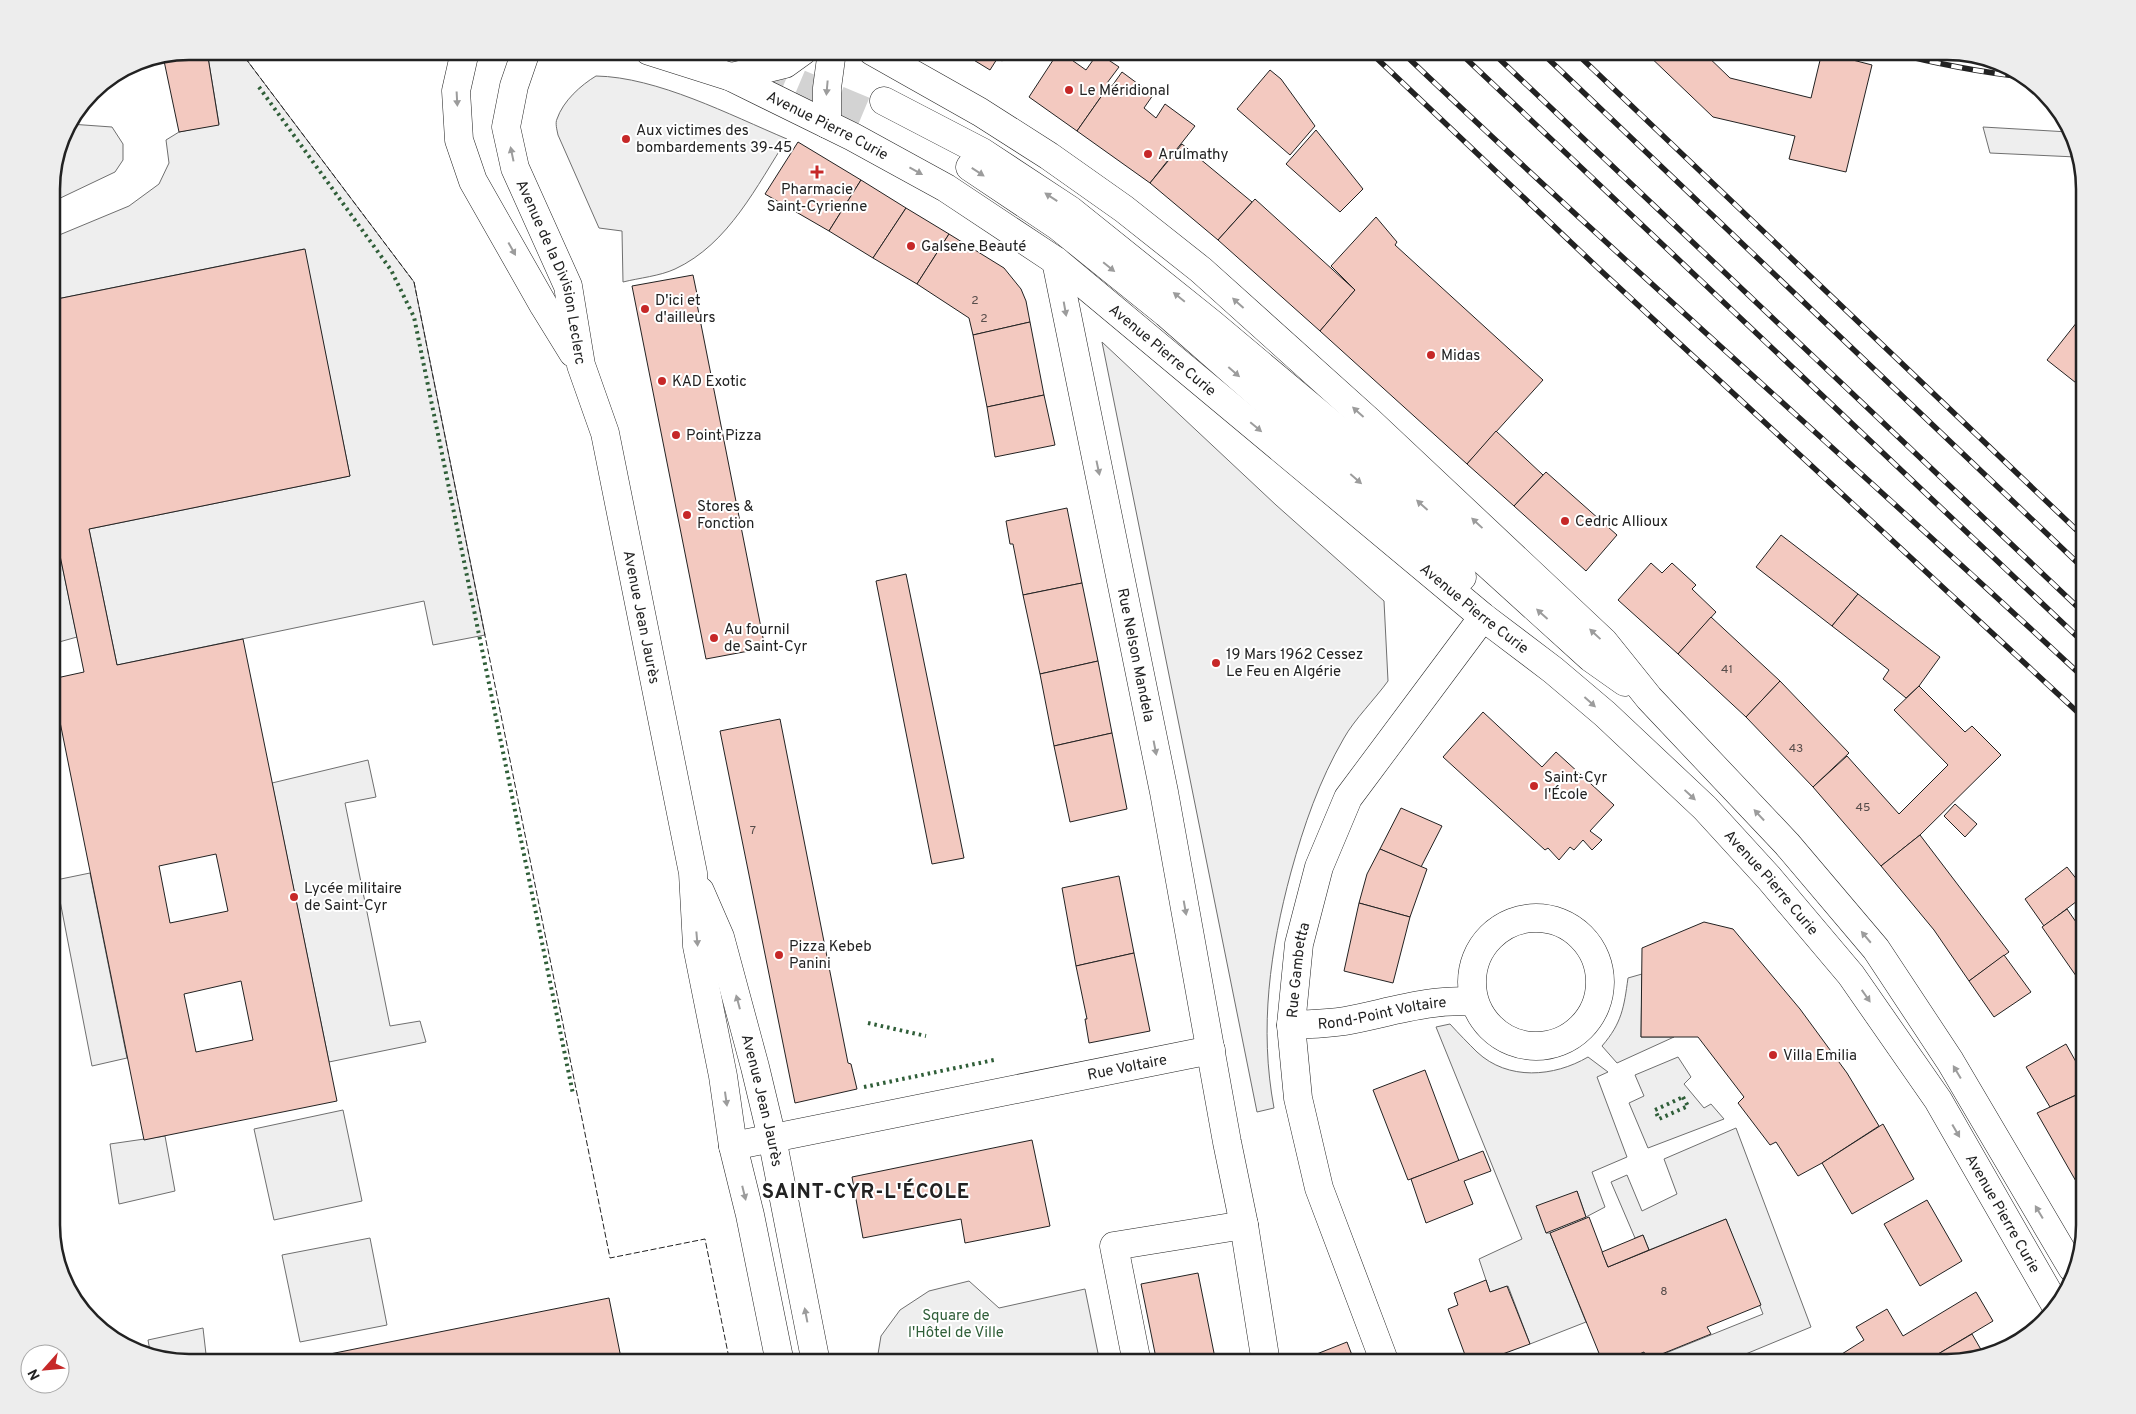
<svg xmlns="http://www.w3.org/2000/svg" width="2136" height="1414" font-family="Overpass,sans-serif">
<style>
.green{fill:#eee;stroke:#6f6f6f}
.building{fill:#f3c9c0;stroke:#222;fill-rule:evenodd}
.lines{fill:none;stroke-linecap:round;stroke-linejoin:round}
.primary-tunnel{stroke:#d3d3d3;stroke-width:28;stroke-dasharray:28 14;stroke-linecap:butt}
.minor-casing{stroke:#222;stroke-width:29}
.tertiary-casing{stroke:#222;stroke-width:29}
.primary-casing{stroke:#222;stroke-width:29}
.minor{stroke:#fff;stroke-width:28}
.tertiary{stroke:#fff;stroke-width:28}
.primary{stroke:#fff;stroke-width:28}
.rail-casing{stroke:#222;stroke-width:5.5}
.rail{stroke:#fff;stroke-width:4;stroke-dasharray:11;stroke-linecap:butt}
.hedge{stroke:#2f5e38;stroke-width:4;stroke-dasharray:2.5 4;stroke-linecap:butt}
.fence{stroke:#222;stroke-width:1;stroke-dasharray:6 2.5;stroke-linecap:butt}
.wall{stroke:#222;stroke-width:2.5}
.oneway{fill:#9c9c9c}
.poi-dot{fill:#c62828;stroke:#fff;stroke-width:2}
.labels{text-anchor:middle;stroke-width:4;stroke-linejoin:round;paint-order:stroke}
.number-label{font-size:12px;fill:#564c4a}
.poi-label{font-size:15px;fill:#222;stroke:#fff;text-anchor:start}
.street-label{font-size:15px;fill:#222;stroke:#fff}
.park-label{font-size:15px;fill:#2f5e38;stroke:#fff}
.district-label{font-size:20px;font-weight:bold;letter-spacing:1px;fill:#222;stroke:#fff}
.rim{fill:none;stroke:#222;stroke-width:2.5}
</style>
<rect width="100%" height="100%" fill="#fff"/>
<g class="green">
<polygon points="207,51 240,51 414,282 485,635 433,645 424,601 117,665 89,529 350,476 304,249 52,300 52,238 129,206 159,184 169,163 166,140 179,132 219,124"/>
<path d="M596,76C657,77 730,115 787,139C757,185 729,244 675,269C660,276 639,278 623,282L622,231L599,228L558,135C557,130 555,123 557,119C563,101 581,85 596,76Z"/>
<path d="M70,124L112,127L123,144V160L115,172L52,202C52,175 55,146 70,124Z"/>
<polygon points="1983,127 2069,132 2076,157 1990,153"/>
<path d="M1102,342L1276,505L1384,601L1388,681C1375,699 1354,720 1344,738C1319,781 1304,825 1291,872C1270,950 1259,1028 1274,1108L1257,1112Z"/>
<polygon points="56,536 77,637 52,644 52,537"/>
<polygon points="368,760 376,797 345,803 390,1026 420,1021 426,1042 329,1062 272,783"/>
<polygon points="90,873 127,1058 92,1066 56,880"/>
<path d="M1642,974L1641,1037H1674L1617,1063L1602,1046C1622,1023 1624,1007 1628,978Z"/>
<path d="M1450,1024C1459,1034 1468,1043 1477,1052C1508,1081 1554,1077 1588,1057L1608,1072L1597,1077L1627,1157L1592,1172L1605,1207L1586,1217L1577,1191L1546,1233H1550L1586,1322L1530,1344L1508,1286L1490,1292L1479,1259L1522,1239L1436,1027Z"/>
<polygon points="1678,1057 1691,1077 1684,1084 1704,1108 1711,1104 1724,1119 1648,1148 1629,1103 1644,1096 1635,1075"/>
<polygon points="343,1110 362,1201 274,1220 254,1129"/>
<polygon points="1736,1128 1811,1327 1724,1363 1641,1363 1763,1314 1726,1219 1649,1250 1643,1235 1635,1238 1611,1182 1627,1175 1642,1211 1677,1194 1664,1159"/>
<polygon points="165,1136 175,1191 119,1204 110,1144"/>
<polygon points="370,1238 387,1325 300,1342 282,1255"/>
<polygon points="969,1281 999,1308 1085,1289 1100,1363 880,1363 878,1354 881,1336 900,1310 929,1291"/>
<polygon points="203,1328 207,1363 189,1363 150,1351 148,1340"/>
</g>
<g class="building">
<polygon points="189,51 207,51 219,125 179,132 163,56"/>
<polygon points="959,51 1002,51 990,70"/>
<polygon points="1059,51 1086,70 1098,53 1119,67 1107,83 1110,84 1077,131 1029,97"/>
<polygon points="1644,51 1702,51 1730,78 1811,98 1822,52 1872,65 1846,172 1789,159 1795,136 1713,117"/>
<polygon points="1270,70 1281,79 1315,126 1290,155 1237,109"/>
<polygon points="1122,72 1153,95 1144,108 1156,118 1165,104 1195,126 1150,183 1077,131 1110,84 1112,86"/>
<polygon points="1316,130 1363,189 1340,212 1286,164"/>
<polygon points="798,142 861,180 829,231 765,194"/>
<polygon points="1182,144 1252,202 1218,240 1150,183"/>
<polygon points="861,180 906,208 873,258 829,231"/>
<polygon points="1255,199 1355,290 1320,331 1218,240"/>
<polygon points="906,208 949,234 917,284 873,258"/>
<polygon points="1376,217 1397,242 1395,245 1543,380 1467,464 1320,331 1355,290 1331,266"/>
<polygon points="949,234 1004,268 1021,289 1026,301 1030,322 973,335 969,318 917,284"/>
<path d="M305,249L350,476L89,529L117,665L243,639L337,1101L144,1140L52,682V679L84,672L56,536L52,537V300ZM216,854L228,911L170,923L159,866ZM241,981L253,1040L196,1052L184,994Z"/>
<polygon points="693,275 698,299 696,299 765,648 706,659 632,286"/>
<polygon points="2085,312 2085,390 2047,360"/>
<polygon points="1030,322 1044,395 987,407 973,335"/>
<polygon points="1044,395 1055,445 995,457 987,407"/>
<polygon points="1496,431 1543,475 1514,506 1467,464"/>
<polygon points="1546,472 1617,535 1586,571 1514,506"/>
<polygon points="1067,508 1082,583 1023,595 1013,544 1010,544 1006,521"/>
<polygon points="1781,535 1858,594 1832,626 1756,567"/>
<polygon points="1651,563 1662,573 1672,563 1696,585 1692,589 1716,612 1678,654 1618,600"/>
<polygon points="906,574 964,858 932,864 876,581"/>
<polygon points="1082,583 1098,661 1040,674 1023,595"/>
<polygon points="1858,594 1940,657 1919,686 1906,698 1883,679 1889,670 1832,626"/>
<polygon points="1711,617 1780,681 1746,717 1678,654"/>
<polygon points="1098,661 1112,733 1054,746 1040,674"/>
<polygon points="1780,681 1849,753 1813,787 1746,717"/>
<polygon points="1919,686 1965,732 1972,726 2001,755 1920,835 1881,866 1813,787 1847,756 1899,814 1948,765 1894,710"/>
<polygon points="1483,712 1542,767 1556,752 1614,805 1590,831 1602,840 1592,850 1583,840 1574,850 1570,847 1559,860 1548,848 1545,850 1443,757"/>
<polygon points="780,719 848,1063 851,1064 857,1089 795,1103 720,731"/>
<polygon points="1112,733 1127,809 1070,822 1054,746"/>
<polygon points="1955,804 1977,824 1965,837 1944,816"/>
<polygon points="1401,808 1442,826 1421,867 1380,849"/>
<polygon points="1920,835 2009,952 1969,981 1934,930 1881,866"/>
<polygon points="1380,849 1427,869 1410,917 1359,903 1367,874"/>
<polygon points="2067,867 2085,890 2085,895 2044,926 2025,899"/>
<polygon points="1119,876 1134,953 1076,966 1062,888"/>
<polygon points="1359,903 1410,917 1393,983 1344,971"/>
<polygon points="2067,909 2085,935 2085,981 2081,983 2042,927"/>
<polygon points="1704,922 1733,929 1800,1009 1847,1073 1879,1126 1822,1163 1798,1176 1776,1142 1770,1145 1738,1103 1744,1097 1698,1037 1641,1037 1642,948"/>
<polygon points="1134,953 1150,1031 1089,1043 1085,1019 1087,1019 1076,966"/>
<polygon points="2004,955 2031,992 1994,1017 1969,981"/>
<polygon points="2066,1044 2085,1078 2085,1091 2050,1107 2026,1067"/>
<polygon points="1425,1070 1459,1161 1408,1180 1373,1090"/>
<polygon points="2085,1091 2085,1197 2037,1113"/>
<polygon points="1883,1124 1914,1179 1852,1214 1822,1163"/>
<polygon points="1032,1140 1050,1226 965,1243 961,1219 863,1238 852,1177"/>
<polygon points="1483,1151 1491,1171 1464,1181 1473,1204 1426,1223 1411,1179"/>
<polygon points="1577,1191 1586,1217 1546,1233 1536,1206"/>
<polygon points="1927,1200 1962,1261 1920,1286 1884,1224"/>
<polygon points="1589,1217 1608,1267 1726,1219 1761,1305 1707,1327 1711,1334 1647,1360 1644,1352 1619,1363 1603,1363 1550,1233"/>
<polygon points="1643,1235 1649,1250 1608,1267 1602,1252"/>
<polygon points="1198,1273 1216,1363 1157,1363 1141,1284"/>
<polygon points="1486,1280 1490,1292 1507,1286 1530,1344 1478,1363 1468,1363 1448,1309 1458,1305 1454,1293"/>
<polygon points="1976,1292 1993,1321 1928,1360 1921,1363 1836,1363 1834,1359 1864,1340 1856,1327 1887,1309 1903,1336"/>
<polygon points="609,1298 622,1363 285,1363 529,1314"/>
<polygon points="1972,1334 1983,1353 1947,1363 1930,1363 1928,1360"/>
<polygon points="1347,1342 1355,1363 1305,1363 1304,1359"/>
</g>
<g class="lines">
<polyline class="primary-tunnel" points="722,51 874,115"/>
<defs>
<g id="minor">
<path id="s1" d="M1056,261L1164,792L1227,1142L1244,1225L1266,1363"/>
<circle cx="1536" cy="982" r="64"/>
<path id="s2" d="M1291,1025C1309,1024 1327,1024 1345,1021C1388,1013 1431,998 1474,1002"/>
<path id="s3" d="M733,1146L1211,1050"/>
<polyline points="1137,1363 1114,1246 1244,1225"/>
<path id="s4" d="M1385,1363L1319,1188L1298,1098L1291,1025L1299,944L1319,867L1348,798L1483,617"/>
</g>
<g id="tertiary">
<polyline points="731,77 785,64 803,51"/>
<polyline points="827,124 827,88 832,51"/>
</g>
<g id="primary">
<polyline points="465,51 456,91 459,140 473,181 544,306 573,353"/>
<path id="s5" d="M526,51L514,86L506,127L515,168L568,286L581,365L605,433L693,873L697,946L723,1076L733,1146L750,1215L780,1363"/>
<path id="s6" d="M649,51L731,77L853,137L946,188L1056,261L1483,617L1553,670L1605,714L1705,808L1769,878L1851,975L1938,1100L2056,1306"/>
<polyline points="872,51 980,112 1049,156 1124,209 1201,270 1370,422 1604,642 1649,698 1787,844 1876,949 1950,1061 2072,1268"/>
<polyline points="884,101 982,152 1070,210 1212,324 1355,444 1591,658 1625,682"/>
<polyline points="970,167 1058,226 1166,313 1424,539 1462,577"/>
<path id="s7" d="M700,891L720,937L755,1067L772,1138L816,1363"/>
</g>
</defs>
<use href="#minor" class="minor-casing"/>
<use href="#tertiary" class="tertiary-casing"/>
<use href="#primary" class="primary-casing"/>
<use href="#minor" class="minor"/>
<use href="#tertiary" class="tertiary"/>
<use href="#primary" class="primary"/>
<defs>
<g id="rail">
<polyline points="1369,51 1598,268 2085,719"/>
<path d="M1401,51C1626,265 1858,468 2085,679"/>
<polyline points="1458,51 2085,644"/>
<polyline points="1491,51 2085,614"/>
<polyline points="1540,51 2085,570"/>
<polyline points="1574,51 2085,538"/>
<path d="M1887,51C1933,63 1978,72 2025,77"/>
</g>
</defs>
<use href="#rail" class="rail-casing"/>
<use href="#rail" class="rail"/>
<g class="hedge">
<polyline points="259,87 391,270 414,317 573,1094"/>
<polyline points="868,1023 926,1036"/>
<polyline points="864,1087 994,1060"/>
<polygon points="1683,1097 1688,1106 1659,1119 1655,1110"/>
</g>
<polyline class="fence" points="240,51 414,282 610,1258 705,1239 730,1363"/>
<polyline class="wall" points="1002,60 1007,51"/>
</g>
<defs><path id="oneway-solid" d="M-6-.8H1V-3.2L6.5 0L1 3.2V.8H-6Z" transform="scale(1.25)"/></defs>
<g class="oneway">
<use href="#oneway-solid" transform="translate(827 88) rotate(95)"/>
<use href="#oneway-solid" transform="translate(457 99) rotate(87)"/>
<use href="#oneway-solid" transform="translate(512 154) rotate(-102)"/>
<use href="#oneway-solid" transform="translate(916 171) rotate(29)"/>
<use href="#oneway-solid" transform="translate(978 172) rotate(33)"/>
<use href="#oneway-solid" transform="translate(1051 197) rotate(-147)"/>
<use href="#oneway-solid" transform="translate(512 249) rotate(61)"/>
<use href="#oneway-solid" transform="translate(1109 267) rotate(39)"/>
<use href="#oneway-solid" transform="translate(1179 297) rotate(-141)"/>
<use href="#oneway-solid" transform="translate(1238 303) rotate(-138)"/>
<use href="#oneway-solid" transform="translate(1065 309) rotate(80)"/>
<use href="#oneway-solid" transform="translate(1234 372) rotate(41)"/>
<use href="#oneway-solid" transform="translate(1358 412) rotate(-138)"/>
<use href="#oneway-solid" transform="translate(1256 427) rotate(40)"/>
<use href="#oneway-solid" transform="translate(1098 468) rotate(78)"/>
<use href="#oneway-solid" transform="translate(1356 479) rotate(41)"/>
<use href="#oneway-solid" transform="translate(1422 505) rotate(-138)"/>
<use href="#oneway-solid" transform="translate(1477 523) rotate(-137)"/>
<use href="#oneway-solid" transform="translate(1542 614) rotate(-138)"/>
<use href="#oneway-solid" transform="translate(1595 634) rotate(-137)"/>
<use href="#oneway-solid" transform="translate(1590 702) rotate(42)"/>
<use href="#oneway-solid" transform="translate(1155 748) rotate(79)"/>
<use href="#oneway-solid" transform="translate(1690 795) rotate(43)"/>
<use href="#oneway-solid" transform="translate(1759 815) rotate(-133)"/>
<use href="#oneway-solid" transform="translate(1185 908) rotate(80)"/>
<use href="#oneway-solid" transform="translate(1866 937) rotate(-130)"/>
<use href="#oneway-solid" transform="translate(697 939) rotate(85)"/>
<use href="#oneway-solid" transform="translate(1866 996) rotate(55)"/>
<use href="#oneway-solid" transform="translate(738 1002) rotate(-105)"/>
<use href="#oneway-solid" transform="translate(1957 1072) rotate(-121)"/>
<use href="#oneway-solid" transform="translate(726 1099) rotate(82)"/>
<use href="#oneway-solid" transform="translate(1956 1131) rotate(60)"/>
<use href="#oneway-solid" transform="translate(744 1193) rotate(76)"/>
<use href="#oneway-solid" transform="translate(2039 1212) rotate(-121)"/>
<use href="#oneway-solid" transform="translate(806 1315) rotate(-101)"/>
</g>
<g class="poi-dot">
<circle cx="1069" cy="90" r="5"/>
<circle cx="626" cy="139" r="5"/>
<circle cx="1148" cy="154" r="5"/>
<path d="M814.5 164.5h5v5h5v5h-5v5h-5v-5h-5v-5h5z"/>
<circle cx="911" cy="246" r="5"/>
<circle cx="645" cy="309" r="5"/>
<circle cx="1431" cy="355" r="5"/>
<circle cx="662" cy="381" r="5"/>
<circle cx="676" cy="435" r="5"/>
<circle cx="687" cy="515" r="5"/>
<circle cx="1565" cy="521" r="5"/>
<circle cx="714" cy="638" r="5"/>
<circle cx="1216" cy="663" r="5"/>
<circle cx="1534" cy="786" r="5"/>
<circle cx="294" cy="897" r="5"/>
<circle cx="779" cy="955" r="5"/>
<circle cx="1773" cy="1055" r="5"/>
</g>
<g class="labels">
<g class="number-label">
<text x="975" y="304">2</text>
<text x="984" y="322">2</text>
<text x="1727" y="673">41</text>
<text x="1796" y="752">43</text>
<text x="1863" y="811">45</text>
<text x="753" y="834">7</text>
<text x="1664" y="1295">8</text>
</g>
<g class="poi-label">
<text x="1079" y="95">Le Méridional</text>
<text x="636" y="135">Aux victimes des<tspan x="636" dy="17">bombardements 39-45</tspan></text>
<text x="1158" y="159">Arulmathy</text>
<text x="817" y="194" text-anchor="middle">Pharmacie<tspan x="817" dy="17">Saint-Cyrienne</tspan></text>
<text x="921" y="251">Galsene Beauté</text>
<text x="655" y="305">D'ici et<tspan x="655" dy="17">d'ailleurs</tspan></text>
<text x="1441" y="360">Midas</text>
<text x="672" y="386">KAD Exotic</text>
<text x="686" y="440">Point Pizza</text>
<text x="697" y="511">Stores &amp;<tspan x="697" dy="17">Fonction</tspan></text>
<text x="1575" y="526">Cedric Allioux</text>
<text x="724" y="634">Au fournil<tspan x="724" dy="17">de Saint-Cyr</tspan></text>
<text x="1226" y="659">19 Mars 1962 Cessez<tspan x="1226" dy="17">Le Feu en Algérie</tspan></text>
<text x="1544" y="782">Saint-Cyr<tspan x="1544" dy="17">l'École</tspan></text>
<text x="304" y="893">Lycée militaire<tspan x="304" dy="17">de Saint-Cyr</tspan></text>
<text x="789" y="951">Pizza Kebeb<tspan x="789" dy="17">Panini</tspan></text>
<text x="1783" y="1060">Villa Emilia</text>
</g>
<g class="street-label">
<text dy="5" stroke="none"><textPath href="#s6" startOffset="194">Avenue Pierre Curie</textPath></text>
<text dy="5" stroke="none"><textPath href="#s5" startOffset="232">Avenue de la Division Leclerc</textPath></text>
<text dy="5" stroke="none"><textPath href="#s6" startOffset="599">Avenue Pierre Curie</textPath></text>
<text dy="5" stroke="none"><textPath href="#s6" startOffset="1004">Avenue Pierre Curie</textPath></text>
<text dy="5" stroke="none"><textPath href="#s5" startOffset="590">Avenue Jean Jaurès</textPath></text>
<text dy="5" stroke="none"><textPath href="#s1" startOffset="402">Rue Nelson Mandela</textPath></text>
<text dy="5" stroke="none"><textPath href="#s6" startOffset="1409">Avenue Pierre Curie</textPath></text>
<text dy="5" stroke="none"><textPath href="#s4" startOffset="408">Rue Gambetta</textPath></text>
<text dy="5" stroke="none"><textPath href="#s2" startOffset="92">Rond-Point Voltaire</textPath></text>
<text dy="5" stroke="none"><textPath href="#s3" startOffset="402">Rue Voltaire</textPath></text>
<text dy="5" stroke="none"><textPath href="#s7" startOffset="219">Avenue Jean Jaurès</textPath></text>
<text dy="5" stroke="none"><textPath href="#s6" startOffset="1814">Avenue Pierre Curie</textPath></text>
</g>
<g class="park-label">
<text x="956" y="1320">Square de<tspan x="956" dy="17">l'Hôtel de Ville</tspan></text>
</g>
<g class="district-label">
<text x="866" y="1198">SAINT-CYR-L'ÉCOLE</text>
</g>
</g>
<path d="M0 0H2136V1414H0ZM189 60H1947A129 129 0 0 1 2076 189V1225A129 129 0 0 1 1947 1354H189A129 129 0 0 1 60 1225V189A129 129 0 0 1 189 60Z" fill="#ededed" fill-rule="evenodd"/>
<path class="rim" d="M189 60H1947A129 129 0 0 1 2076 189V1225A129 129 0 0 1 1947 1354H189A129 129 0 0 1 60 1225V189A129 129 0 0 1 189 60Z"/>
<g transform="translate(45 1369) rotate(243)"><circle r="24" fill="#ffffff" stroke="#a7a7a7"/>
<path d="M0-4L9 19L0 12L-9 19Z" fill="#c62828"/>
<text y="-8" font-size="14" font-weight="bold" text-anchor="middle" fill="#222222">N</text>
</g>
</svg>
